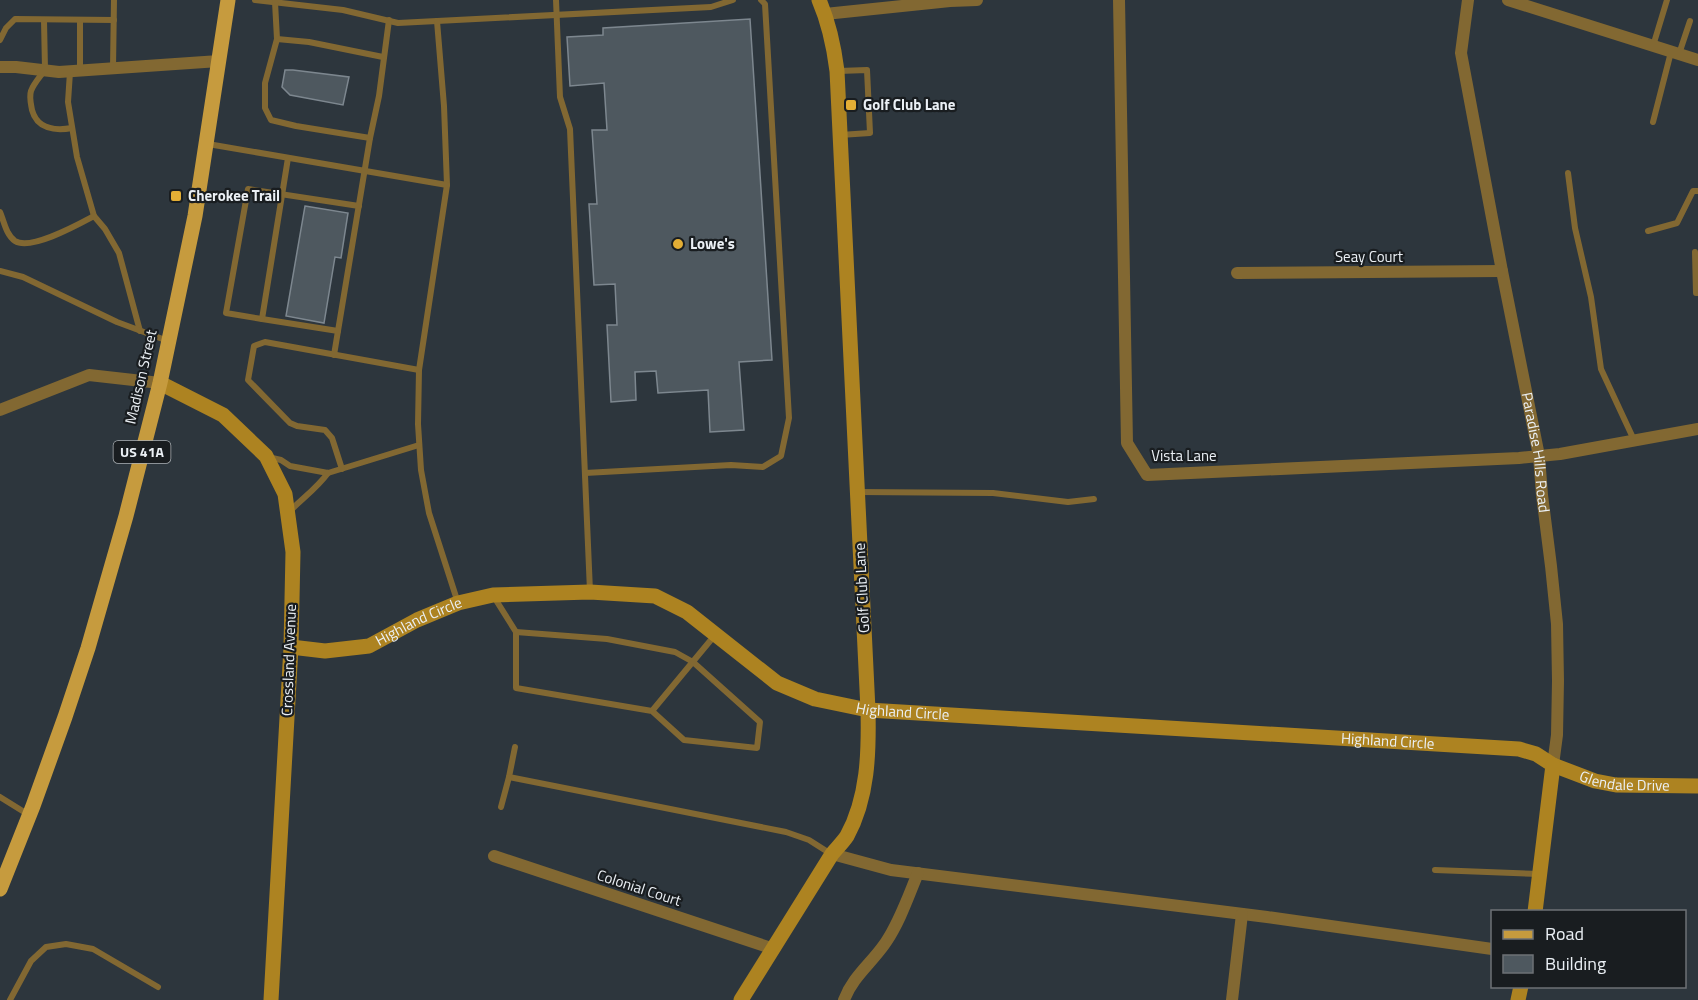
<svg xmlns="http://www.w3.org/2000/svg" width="1698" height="1000" font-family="'Titillium Web',sans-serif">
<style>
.building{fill:#4e585f;stroke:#7d878f;stroke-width:1.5}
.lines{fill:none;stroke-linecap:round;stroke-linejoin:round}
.lane{stroke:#826832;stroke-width:6}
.street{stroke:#826832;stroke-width:12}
.secondary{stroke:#ad8321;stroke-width:15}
.primary{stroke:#c69b3e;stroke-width:15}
.poi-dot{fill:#e3ae35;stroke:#191d20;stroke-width:2}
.labels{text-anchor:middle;stroke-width:4.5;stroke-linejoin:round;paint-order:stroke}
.shield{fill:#191d20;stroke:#acb1b5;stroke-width:1.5}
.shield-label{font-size:14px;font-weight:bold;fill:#ebf0f5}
.poi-label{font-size:15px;font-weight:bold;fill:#ebf0f5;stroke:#191d20;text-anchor:start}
.street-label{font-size:15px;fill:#ebf0f5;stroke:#191d20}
</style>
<rect width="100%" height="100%" fill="#2d363d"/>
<g class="building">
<polygon points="750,19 772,360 739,362 744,430 710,432 708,390 658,393 656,371 635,372 636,400 611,402 607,325 617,325 615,284 594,285 589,204 597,204 592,130 607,130 604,83 570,86 567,37 603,35 603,28"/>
<polygon points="285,70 293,70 349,77 343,105 290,95 282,87"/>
<polygon points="305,206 348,213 341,258 335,257 324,323 286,316"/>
</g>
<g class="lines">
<g class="lane">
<polyline points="255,0 343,10 398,23 711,7 733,0"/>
<polyline points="556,0 560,97 570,129 590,591"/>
<polyline points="275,2 277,39"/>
<path d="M44,20L45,70C40,77 34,83 31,91C29,97 31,104 32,110C37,129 55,131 72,128"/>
<polyline points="80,20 80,70"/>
<polyline points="437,21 444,106 447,185 419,370 418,424 421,470 429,513 458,603"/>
<polyline points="0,40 6,28 15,19 114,20"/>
<polyline points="1653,46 1667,0"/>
<polyline points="1679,54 1690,21"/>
<polyline points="113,68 114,0"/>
<polyline points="839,71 867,70 870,133 840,135"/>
<polyline points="70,72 68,102 77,157 94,216 105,229 119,253 140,331"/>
<polyline points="1653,122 1671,52"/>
<polyline points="370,138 296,126 271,120 265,108 265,83 277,39 309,42 383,57"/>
<polyline points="208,144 447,185"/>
<polyline points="288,158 262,319 338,331"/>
<polyline points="1568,173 1575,228 1591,297 1601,369 1634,440"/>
<path d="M0,212C4,221 6,235 15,241C31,251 79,224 94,216"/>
<polyline points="1648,231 1677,223 1693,191 1698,191"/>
<polyline points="1695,252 1696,293 1698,293"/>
<polyline points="0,271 23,277 117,322 168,341"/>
<polyline points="262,319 226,313 248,189 359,206"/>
<polyline points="334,355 370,138 379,96 389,20"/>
<polyline points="268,457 281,460 290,466 328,473 419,445"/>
<polyline points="342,469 332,438 325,430 297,426 290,423 248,380 254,346 265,342 419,370"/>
<polyline points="585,473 731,465 763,467 781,456 789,418 765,4 761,0"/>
<polyline points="858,492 993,493 1068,502 1094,499"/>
<path d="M290,511C303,498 317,488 328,473"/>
<polyline points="494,597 516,632"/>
<polyline points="652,711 516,688 516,632 607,639 675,652 693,662 760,722 757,748 684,740 652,711 715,635"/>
<polyline points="515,747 509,777 786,832 809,840 831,854"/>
<polyline points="0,797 29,815"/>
<polyline points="501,807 509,777"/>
<polyline points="1435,870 1540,874"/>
<polyline points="10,1000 31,961 46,947 66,944 93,949 158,987"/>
</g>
<g class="street">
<polyline points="1119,0 1127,443 1147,475 1519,458 1560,454 1698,429"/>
<path id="s1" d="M1468,0L1461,53L1502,271L1539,456L1542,495L1551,566L1557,624L1558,681L1557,735L1553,765"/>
<polyline points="1508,0 1698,60"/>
<polyline points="825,14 950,1 977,0"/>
<polyline points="0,67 16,67 59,72 219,61"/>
<polyline points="1237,273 1502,271"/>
<polyline points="0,410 89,375 160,383"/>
<polyline points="832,854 891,870 1267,917 1492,949"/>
<polyline points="494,856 774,949"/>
<path d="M844,1000C853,976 872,963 886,942C900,921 908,897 918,873"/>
<polyline points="1232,1000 1242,914"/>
</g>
<g class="secondary">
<polyline points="160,383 223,415 266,456 285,494 293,552 291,647 271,1000"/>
<path id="s2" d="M291,647L325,651L369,646L417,620L458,603L493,595L590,592L655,596L687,612L777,683L815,699L868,710L1519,749L1536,754L1553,765L1595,781L1616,785L1698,786"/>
<polyline points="1535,912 1553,765"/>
<path d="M741,1000L832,854C837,848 843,842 847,836C868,798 869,752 868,710L837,71C834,47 829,23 819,0"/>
<polyline points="1518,1000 1521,986"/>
</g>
<polyline class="primary" points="0,889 33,806 65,717 88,648 126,516 160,383 195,216 228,0"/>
</g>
<g class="poi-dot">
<rect x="845" y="99" width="12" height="12" rx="3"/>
<rect x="170" y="190" width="12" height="12" rx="3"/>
<circle cx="678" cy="244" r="6"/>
</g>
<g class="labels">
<rect class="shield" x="113.5" y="441" width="57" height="22" rx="4.5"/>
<g class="shield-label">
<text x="142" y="457">US 41A</text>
</g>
<g class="poi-label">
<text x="863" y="110">Golf Club Lane</text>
<text x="188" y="201">Cherokee Trail</text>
<text x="690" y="249">Lowe's</text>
</g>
<g class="street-label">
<text x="1369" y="262">Seay Court</text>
<text transform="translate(141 377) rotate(-77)" y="5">Madison Street</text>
<text dy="5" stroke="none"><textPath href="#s1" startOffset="460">Paradise Hills Road</textPath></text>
<text x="1184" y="461">Vista Lane</text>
<text transform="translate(862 588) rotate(-93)" y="5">Golf Club Lane</text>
<text dy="5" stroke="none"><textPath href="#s2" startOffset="134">Highland Circle</textPath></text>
<text transform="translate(289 660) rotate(-88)" y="5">Crossland Avenue</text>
<text dy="5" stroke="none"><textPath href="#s2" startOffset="656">Highland Circle</textPath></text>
<text dy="5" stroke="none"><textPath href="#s2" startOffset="1142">Highland Circle</textPath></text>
<text dy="5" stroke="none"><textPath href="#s2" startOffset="1386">Glendale Drive</textPath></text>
<text transform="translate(639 888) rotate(18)" y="5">Colonial Court</text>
</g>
</g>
<rect x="1491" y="910" width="195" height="78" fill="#191d20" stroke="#6d7175" stroke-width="1.5"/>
<rect x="1503" y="930" width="30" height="9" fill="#c69b3e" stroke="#6d7175" stroke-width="1.5"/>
<text x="1545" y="940" font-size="18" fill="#ebf0f5">Road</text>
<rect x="1503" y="955" width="30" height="18" fill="#4e585f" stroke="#6d7175" stroke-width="1.5"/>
<text x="1545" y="970" font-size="18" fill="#ebf0f5">Building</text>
</svg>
